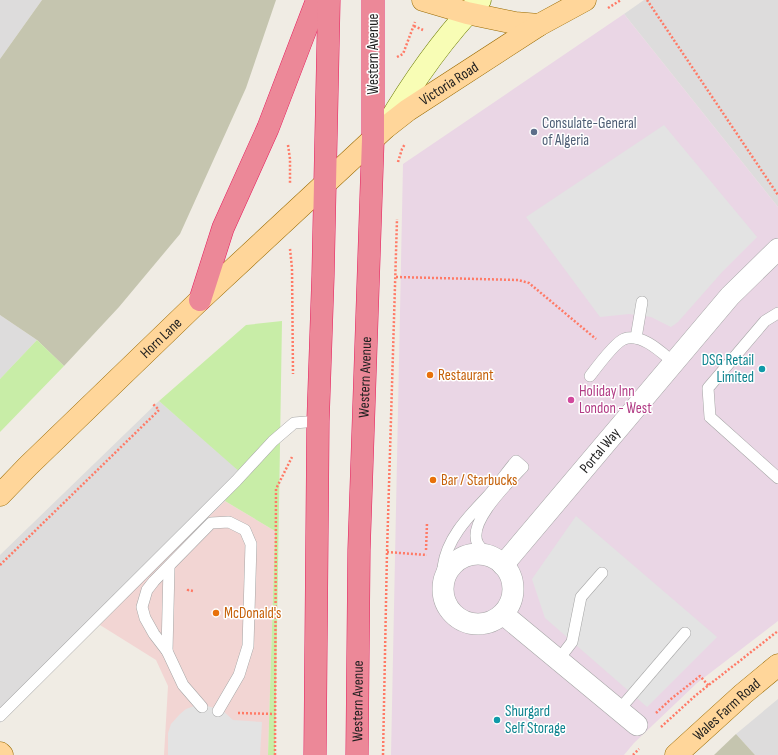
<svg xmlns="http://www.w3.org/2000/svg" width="778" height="755" font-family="'Sofia Sans Condensed',sans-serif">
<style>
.residential{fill:#dddcdc}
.commercial{fill:#f2d5d3}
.industrial{fill:#ead6e5}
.construction{fill:#c5c5af}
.grass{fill:#c8eda7}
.parking{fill:#e3e3e3}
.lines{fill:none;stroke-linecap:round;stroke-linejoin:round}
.lane-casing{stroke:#a6a6a6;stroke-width:12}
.street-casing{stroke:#a6a6a6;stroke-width:22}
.secondary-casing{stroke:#6b7b00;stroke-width:23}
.primary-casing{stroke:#996a00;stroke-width:23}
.highway-casing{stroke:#e51b5b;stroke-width:23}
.path{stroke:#ff7a66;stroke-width:2.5;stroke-dasharray:2 2;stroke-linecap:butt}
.lane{stroke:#fff;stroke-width:11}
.street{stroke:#fff;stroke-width:21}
.secondary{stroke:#f8fdb5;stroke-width:22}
.primary{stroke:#ffd69a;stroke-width:22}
.highway{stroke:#ec8898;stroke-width:22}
.service-dot{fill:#5c6f8a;stroke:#fff;stroke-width:1.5}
.culture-dot{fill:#0f9aa8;stroke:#fff;stroke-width:1.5}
.food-dot{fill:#e8710a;stroke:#fff;stroke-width:1.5}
.hotel-dot{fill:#d1479c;stroke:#fff;stroke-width:1.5}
.labels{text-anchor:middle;stroke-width:3;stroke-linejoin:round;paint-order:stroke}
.street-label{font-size:15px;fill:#1f1f1f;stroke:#fff}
.service-label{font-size:15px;fill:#4e5e75;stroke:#fff;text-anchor:start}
.culture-label{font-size:15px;fill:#0d838f;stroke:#fff;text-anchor:end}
.food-label{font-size:15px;fill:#c56008;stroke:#fff;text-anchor:start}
.hotel-label{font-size:15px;fill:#b23c85;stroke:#fff;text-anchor:start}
</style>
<rect width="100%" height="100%" fill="#f0ece4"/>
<g class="residential">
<polygon points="0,0 42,0 0,59"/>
<polygon points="644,0 778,0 778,207 624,14"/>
<polygon points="0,315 37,340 0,379"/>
<polygon points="159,401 242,473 225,501 137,587 0,723 0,555"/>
<polygon points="778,699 778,755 755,755 736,734"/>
</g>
<polygon class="commercial" points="225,501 275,531 268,755 164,755 168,686 156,660 100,625 137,587"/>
<polygon class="industrial" points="624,14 778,207 778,621 697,683 634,743 624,755 391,755 403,164"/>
<g class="construction">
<polygon points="42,0 276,0 246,88 180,234 119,307 64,366 37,340 0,315 0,59"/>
<polygon points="736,734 755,755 714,755"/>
</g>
<g class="grass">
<polygon points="282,321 275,755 268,755 275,531 225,501 241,473 159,401 246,325"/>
<polygon points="37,340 64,366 0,432 0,379"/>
</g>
<g class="parking">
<polygon points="664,125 757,237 723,271 678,322 671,327 651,317 629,314 600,317 526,217"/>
<polygon points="576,516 717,637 647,707 545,618 532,579"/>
<polygon points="194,706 207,706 222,710 233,720 262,722 260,755 168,755 168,733 171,724 180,714 186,709"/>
</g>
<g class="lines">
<defs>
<g id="lane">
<polyline points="778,313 765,321 708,388 710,417 778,478"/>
<polyline points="636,338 642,302"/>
<path d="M590,376C596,368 616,342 624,339C642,333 661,352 673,362"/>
<path d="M443,582C443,577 442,572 443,567C447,538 468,517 487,497C497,486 506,473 516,461L523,467C509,482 466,523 478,544C482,551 489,554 495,559"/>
<polyline points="167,651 169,567"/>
<polyline points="559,659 572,642 581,597 602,573"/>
<polyline points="202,707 183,685 167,651 154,634 145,618 142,607 147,590 154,581 211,523 229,522 245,530 251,544 248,646 239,675 218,711"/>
<polyline points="619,710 685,633"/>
<polyline points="0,716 236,481 273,441 294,423 318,421"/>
</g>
<g id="street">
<circle cx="478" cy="589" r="35"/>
<path id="s1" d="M503,565L730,296L778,249"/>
<polyline points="503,614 637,725"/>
</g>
<path id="secondary" d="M386,127C413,81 443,38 480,0"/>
<g id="primary">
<polyline points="423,0 467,13 515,23 539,25"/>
<path id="s2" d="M0,495L28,466L200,300L385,128L408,110L539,25L585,0"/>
<polyline points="0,753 2,755"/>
<path id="s3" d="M676,755L743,694L778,665"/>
</g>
<g id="highway">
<polyline points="200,300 223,228 268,128 317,0"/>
<polyline points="315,755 318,421 323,276 329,0"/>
<path id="s4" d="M357,755L359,550L373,139V0"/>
</g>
</defs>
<use href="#lane" class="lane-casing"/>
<use href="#street" class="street-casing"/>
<use href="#secondary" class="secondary-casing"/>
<use href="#primary" class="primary-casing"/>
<use href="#highway" class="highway-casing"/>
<g class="path">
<polyline points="647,0 778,195"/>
<polyline points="608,8 621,0"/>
<polyline points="414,26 423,30"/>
<polyline points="397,57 403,54 415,22"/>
<polyline points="288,145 290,159 290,184"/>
<polyline points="398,162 402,149 405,144"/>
<polyline points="290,249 292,268 293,374"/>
<polyline points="396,277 518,280 529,283 596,339"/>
<polyline points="426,550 427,523"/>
<polyline points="387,552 427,555"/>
<polyline points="0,565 159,410 152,403"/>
<polyline points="188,591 188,590 193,591"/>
<polyline points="238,713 275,714"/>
<polyline points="656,713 671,699 700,676 709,686"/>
<polyline points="661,727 696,695 778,631"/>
<polyline points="275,755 276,489 292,457"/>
<polyline points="383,755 387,552 397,219"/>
<polyline points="633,755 639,749"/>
</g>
<use href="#lane" class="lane"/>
<use href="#street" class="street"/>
<use href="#secondary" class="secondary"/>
<use href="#primary" class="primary"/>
<use href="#highway" class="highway"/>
</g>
<circle class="service-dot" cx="534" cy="132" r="4"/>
<g class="culture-dot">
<circle cx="762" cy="369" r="4"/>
<circle cx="497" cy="720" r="4"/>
</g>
<g class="food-dot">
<circle cx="430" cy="375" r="4"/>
<circle cx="433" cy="480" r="4"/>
<circle cx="216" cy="613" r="4"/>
</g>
<circle class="hotel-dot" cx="571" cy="400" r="4"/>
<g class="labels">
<g class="street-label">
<text transform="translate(373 54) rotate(-90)" y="5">Western Avenue</text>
<text dy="5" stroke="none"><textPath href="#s2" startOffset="610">Victoria Road</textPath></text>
<text dy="5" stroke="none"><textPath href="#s2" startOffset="225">Horn Lane</textPath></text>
<text dy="5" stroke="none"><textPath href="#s4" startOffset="378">Western Avenue</textPath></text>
<text dy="5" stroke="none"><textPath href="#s1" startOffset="150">Portal Way</textPath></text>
<text dy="5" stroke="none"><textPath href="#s4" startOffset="54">Western Avenue</textPath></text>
<text dy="5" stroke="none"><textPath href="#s3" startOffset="68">Wales Farm Road</textPath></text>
</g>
<g class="service-label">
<text x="542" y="128">Consulate-General<tspan x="542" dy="17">of Algeria</tspan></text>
</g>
<g class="culture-label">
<text x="754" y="365">DSG Retail<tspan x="754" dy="17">Limited</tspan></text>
<text x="505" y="716" text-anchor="start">Shurgard<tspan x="505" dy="17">Self Storage</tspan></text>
</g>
<g class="food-label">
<text x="438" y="380">Restaurant</text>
<text x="441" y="485">Bar / Starbucks</text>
<text x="224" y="618">McDonald's</text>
</g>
<g class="hotel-label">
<text x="579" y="396">Holiday Inn<tspan x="579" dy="17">London - West</tspan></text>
</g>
</g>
</svg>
